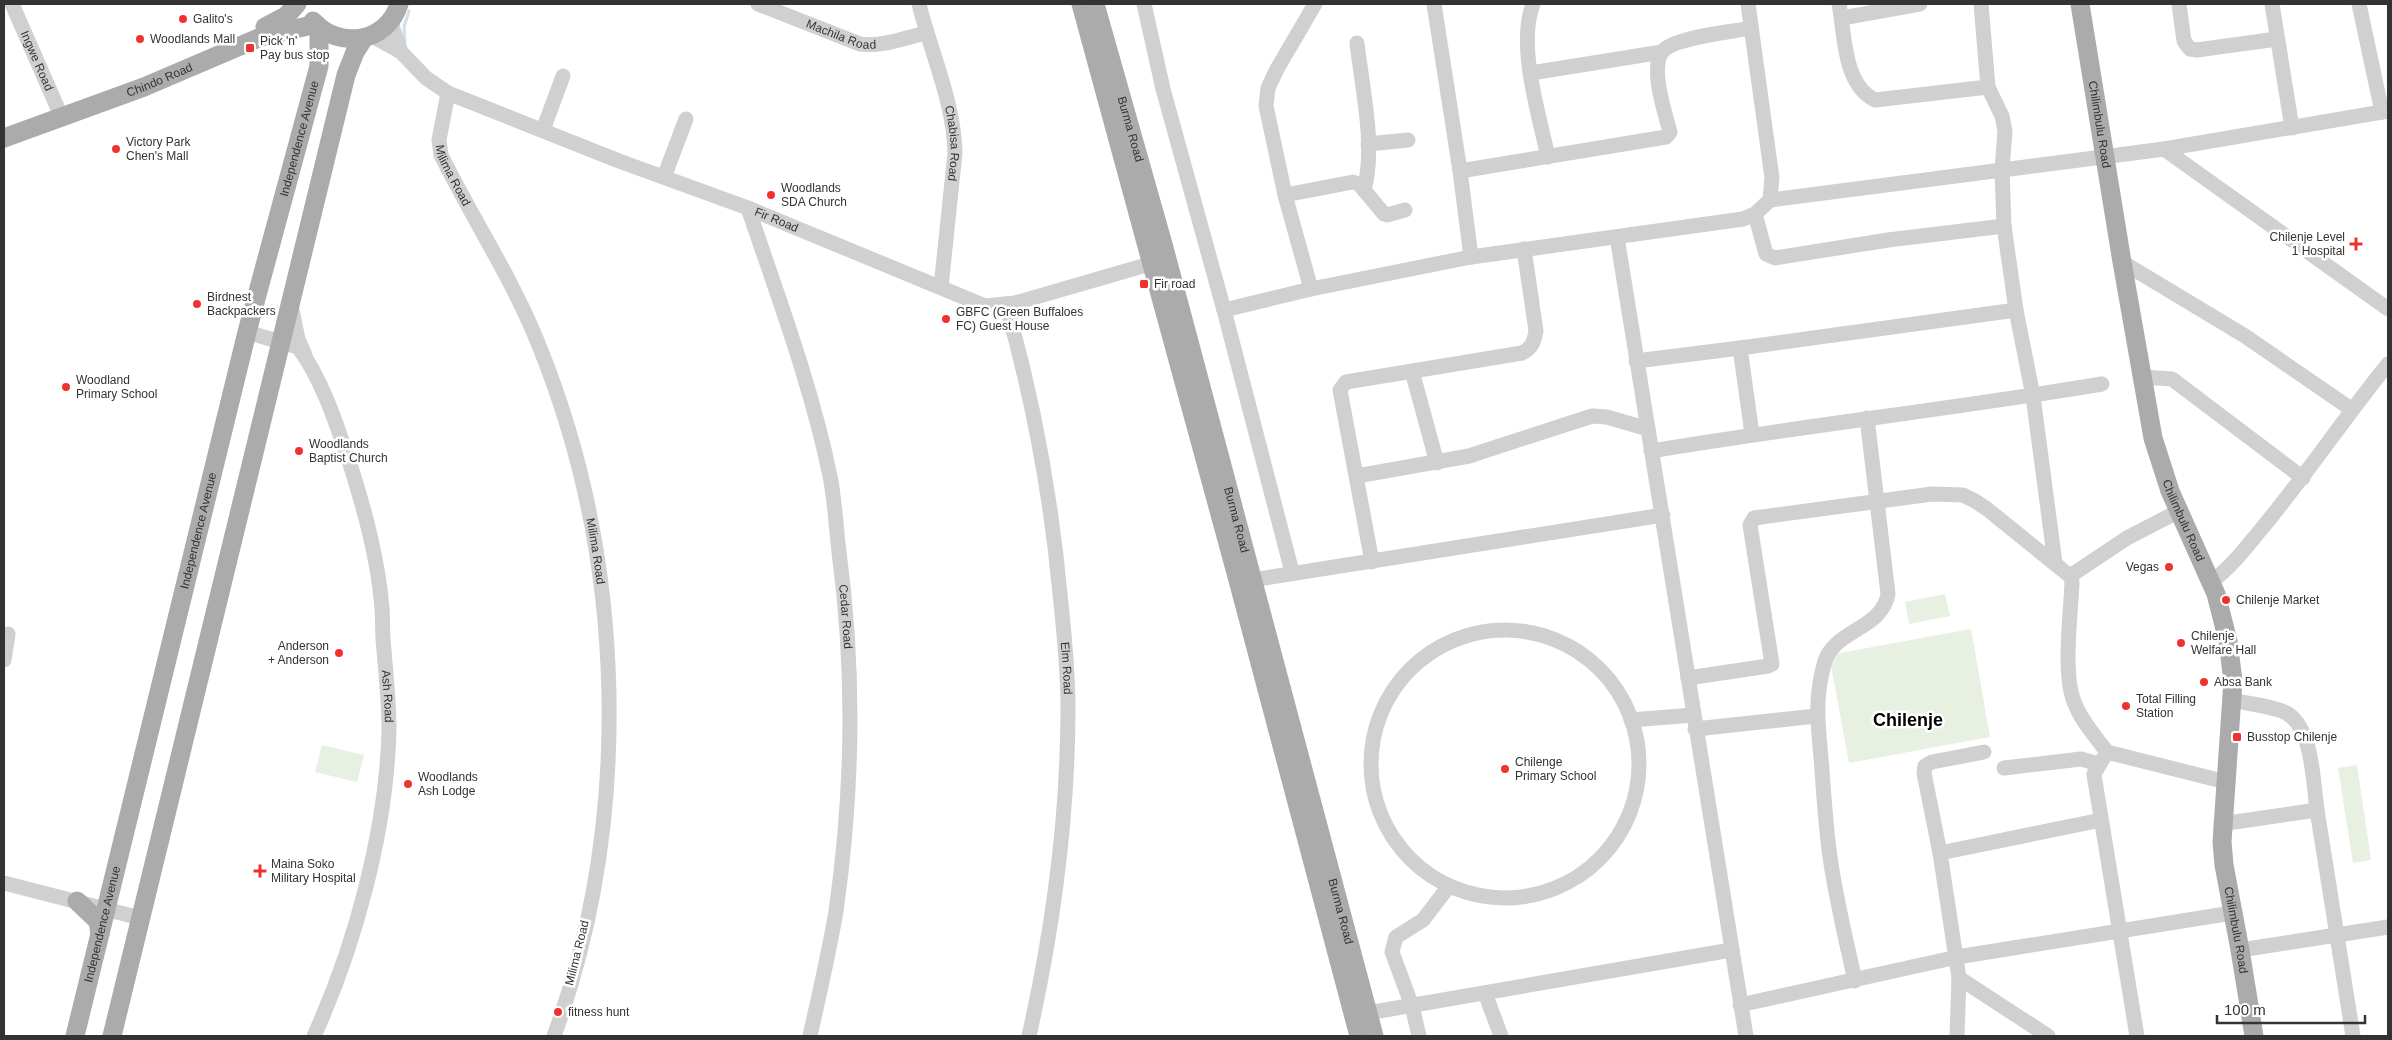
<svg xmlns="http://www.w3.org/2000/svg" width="2392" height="1040" font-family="Arial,sans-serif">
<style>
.green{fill:#e8f0e1}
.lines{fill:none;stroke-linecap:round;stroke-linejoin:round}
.stream{stroke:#cddff0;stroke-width:3}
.minor{stroke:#d0d0d0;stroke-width:15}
.major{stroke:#ababab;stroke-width:19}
.poi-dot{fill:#f0322f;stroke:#fff;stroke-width:2}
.labels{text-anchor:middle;stroke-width:5;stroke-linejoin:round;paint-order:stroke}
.poi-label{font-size:12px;fill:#333;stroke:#fff;text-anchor:start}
.street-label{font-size:12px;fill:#333;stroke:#fff}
.district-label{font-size:18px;font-weight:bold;fill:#000;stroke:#fff}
</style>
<rect width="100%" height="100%" fill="#fff"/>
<g class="green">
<polygon points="1945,594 1950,616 1909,624 1905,602"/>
<polygon points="1971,629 1990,737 1849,763 1829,655"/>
<polygon points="322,745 364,755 357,782 315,772"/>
<polygon points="2357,765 2371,860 2353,863 2338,768"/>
</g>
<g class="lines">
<polyline class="stream" points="405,43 404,27 409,11"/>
<g class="minor">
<path id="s1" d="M12,4L62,118"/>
<path id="s2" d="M758,4L860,44C882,47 904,38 926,33"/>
<path id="s3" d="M919,4C931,53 954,102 955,153L941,287"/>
<polyline points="1144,4 1163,89 1224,310 1292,572"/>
<polyline points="1434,4 1460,171 1471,257"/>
<path d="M1533,4C1517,46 1539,114 1548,157"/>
<path d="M1839,4C1845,35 1843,84 1875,100L1988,87L2002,116L2005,131L2002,169L2004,226L2016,310L2033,396L2055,563"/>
<polyline points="1981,4 1988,87"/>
<polyline points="2179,4 2184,41 2190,49 2197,50 2277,39"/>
<polyline points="2272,4 2292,128"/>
<polyline points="2359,4 2382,112"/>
<polyline points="1842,18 1920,4"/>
<polyline points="392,19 393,29 401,52"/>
<path id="s4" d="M372,36L401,52L426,78L448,93L619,161L748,208L985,306L1015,303L1160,261"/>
<path d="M1357,43C1362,88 1376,146 1364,190"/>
<polyline points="1531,73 1662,52"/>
<path id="s5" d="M448,93L439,140L441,155C473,220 514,281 540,348C626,562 633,819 554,1036"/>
<polyline points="543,130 563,76"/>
<polyline points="1368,144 1408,140"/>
<polyline points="2164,149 2388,309"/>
<path d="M1460,171L1666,137L1670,132C1665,113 1650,69 1662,52C1673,37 1732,32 1751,28"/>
<polyline points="664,177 686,119"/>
<polyline points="1285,195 1353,182 1359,184 1384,214 1387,215 1405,210"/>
<polyline points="1770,200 2164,149 2388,111"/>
<path id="s6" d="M748,208C778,297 811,384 830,476C835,501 836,527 839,552C855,672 853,792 836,911C829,953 819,995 810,1036"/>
<polyline points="1755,214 1766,254 1775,258 1888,240 2004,226"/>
<polyline points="1617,237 1746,1036"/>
<polyline points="2122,262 2245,336 2351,409"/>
<polyline points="1311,289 1285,195 1266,106 1268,88 1277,69 1315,4"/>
<path id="s7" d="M1006,304C1033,399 1051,496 1060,594C1064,631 1068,669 1068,707C1068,817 1053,929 1029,1036"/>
<polyline points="291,305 298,339 305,355"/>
<polyline points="1224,310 1311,289 1471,257 1743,219 1755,214 1770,200 1772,178 1748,4"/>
<path id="s8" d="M247,332L298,347C322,379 336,423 349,461C364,508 378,558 382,608C383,622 382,636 384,650C386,676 389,702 389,729C387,829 355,946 314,1036"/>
<polyline points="1740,348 2016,310"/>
<polyline points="1636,361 1740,348 1752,434"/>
<polyline points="1412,371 1437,463"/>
<polyline points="2142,377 2172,379 2303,478"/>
<path d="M1651,451C1801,426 1952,409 2102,384"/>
<polyline points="1357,476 1469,456 1592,416 1607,417 1648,429"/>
<path d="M1372,562L1340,390L1346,382L1522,353C1532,348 1534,342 1536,331L1524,249"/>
<polyline points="2070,576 2127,538 2179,511"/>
<polyline points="1252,580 1663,515"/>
<path d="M2211,582C2232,567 2247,546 2263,527C2307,474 2345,417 2388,364"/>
<circle cx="1505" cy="764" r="134"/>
<polyline points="4,660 8,634"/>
<path d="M1688,678L1768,666L1772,664L1750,525L1754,518L1932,494L1963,495L1975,501L1987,509L2070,576L2072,582C2071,614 2062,676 2075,704C2082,722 2096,737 2107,752L2226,782"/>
<path d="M2232,700C2248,704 2266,705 2282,711C2313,722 2313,782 2317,810"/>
<polyline points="1631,720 1693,715"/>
<polyline points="1695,729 1816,716"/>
<polyline points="1984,752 1932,762 1925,766 1924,773 1940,853 1959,978 2048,1036"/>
<polyline points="2107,752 2094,774 2095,781 2137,1036"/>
<polyline points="2004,768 2081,759 2099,764"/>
<polyline points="2221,824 2317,810 2353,1036"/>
<polyline points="1940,853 2101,820"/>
<polyline points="4,883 140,918"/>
<polyline points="2240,950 2388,927"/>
<path d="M1855,981C1846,940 1836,899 1830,857C1826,829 1824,799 1822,770C1819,730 1813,701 1825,661C1835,630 1882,629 1888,594L1867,418"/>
<polyline points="1485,993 1501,1036"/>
<polyline points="1740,1005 1957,957 2232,913"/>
<polyline points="1368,1013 1731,950"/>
<polyline points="1419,1036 1412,1006 1392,952 1396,937 1423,920 1449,886"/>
<polyline points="1957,1036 1959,978"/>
</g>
<g class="major">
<polyline points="1081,4 1239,584 1359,1036"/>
<path id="s9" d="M1095,4L1163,244L1374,1036"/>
<path id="s10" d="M2080,4L2122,262L2153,438L2170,491L2216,594L2228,641L2233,681L2222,842L2224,865L2240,950L2254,1036"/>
<path d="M313,21C339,50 387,43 399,4"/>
<polyline points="265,27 286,16 297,4"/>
<path id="s11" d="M4,138L144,87L261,37L316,24"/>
<polyline points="77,901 98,921 100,934"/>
<path id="s12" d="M75,1036L247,332L319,66V27"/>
<polyline points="112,1036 346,75 355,52 364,38"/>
</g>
</g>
<g class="poi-dot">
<circle cx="183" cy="19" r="5"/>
<circle cx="140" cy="39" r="5"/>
<rect x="245" y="43" width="10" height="10" rx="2.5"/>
<circle cx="116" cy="149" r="5"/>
<circle cx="771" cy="195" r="5"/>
<path d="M2353.5 236.5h5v5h5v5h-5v5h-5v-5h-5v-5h5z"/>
<rect x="1139" y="279" width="10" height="10" rx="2.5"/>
<circle cx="197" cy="304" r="5"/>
<circle cx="946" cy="319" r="5"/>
<circle cx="66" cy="387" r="5"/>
<circle cx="299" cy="451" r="5"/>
<circle cx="2169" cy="567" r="5"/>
<circle cx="2226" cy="600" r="5"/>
<circle cx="2181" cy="643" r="5"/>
<circle cx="339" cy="653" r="5"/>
<circle cx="2204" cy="682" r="5"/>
<circle cx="2126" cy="706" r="5"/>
<rect x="2232" y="732" width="10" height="10" rx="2.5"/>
<circle cx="1505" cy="769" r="5"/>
<circle cx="408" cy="784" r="5"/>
<path d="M257.5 863.5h5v5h5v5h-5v5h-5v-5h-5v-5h5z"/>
<circle cx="558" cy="1012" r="5"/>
</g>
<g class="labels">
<g class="poi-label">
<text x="193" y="23">Galito's</text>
<text x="150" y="43">Woodlands Mall</text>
<text x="260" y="45">Pick 'n'<tspan x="260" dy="14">Pay bus stop</tspan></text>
<text x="126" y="146">Victory Park<tspan x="126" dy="14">Chen's Mall</tspan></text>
<text x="781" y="192">Woodlands<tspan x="781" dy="14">SDA Church</tspan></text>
<text x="2345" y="241" text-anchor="end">Chilenje Level<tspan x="2345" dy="14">1 Hospital</tspan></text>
<text x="1154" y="288">Fir road</text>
<text x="207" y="301">Birdnest<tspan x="207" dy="14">Backpackers</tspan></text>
<text x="956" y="316">GBFC (Green Buffaloes<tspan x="956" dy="14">FC) Guest House</tspan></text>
<text x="76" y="384">Woodland<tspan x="76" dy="14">Primary School</tspan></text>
<text x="309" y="448">Woodlands<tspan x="309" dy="14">Baptist Church</tspan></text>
<text x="2159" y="571" text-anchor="end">Vegas</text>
<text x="2236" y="604">Chilenje Market</text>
<text x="2191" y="640">Chilenje<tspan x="2191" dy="14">Welfare Hall</tspan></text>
<text x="329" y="650" text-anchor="end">Anderson<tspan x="329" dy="14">+ Anderson</tspan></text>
<text x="2214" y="686">Absa Bank</text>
<text x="2136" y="703">Total Filling<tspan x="2136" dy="14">Station</tspan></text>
<text x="2247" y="741">Busstop Chilenje</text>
<text x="1515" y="766">Chilenge<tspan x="1515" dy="14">Primary School</tspan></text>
<text x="418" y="781">Woodlands<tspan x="418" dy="14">Ash Lodge</tspan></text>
<text x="271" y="868">Maina Soko<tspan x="271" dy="14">Military Hospital</tspan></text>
<text x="568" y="1016">fitness hunt</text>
</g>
<g class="street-label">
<text dy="4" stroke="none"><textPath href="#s2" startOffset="89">Machila Road</textPath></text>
<text dy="4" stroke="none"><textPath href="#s1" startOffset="62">Ingwe Road</textPath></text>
<text dy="4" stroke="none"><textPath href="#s11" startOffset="166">Chindo Road</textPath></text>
<text dy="4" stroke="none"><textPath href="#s10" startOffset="122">Chilimbulu Road</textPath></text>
<text dy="4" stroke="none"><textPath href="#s9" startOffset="130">Burma Road</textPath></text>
<text dy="4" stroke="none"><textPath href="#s12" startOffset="925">Independence Avenue</textPath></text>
<text dy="4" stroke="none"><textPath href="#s3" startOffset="144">Chabisa Road</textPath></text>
<text dy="4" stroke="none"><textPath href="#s5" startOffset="86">Milima Road</textPath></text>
<text dy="4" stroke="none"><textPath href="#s4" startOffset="448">Fir Road</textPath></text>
<text dy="4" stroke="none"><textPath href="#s9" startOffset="535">Burma Road</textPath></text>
<text dy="4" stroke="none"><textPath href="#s10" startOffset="528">Chilimbulu Road</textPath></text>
<text dy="4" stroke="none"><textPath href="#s12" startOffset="520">Independence Avenue</textPath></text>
<text dy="4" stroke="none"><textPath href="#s5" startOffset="491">Milima Road</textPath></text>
<text dy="4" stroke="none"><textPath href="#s6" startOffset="422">Cedar Road</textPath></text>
<text dy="4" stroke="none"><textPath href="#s7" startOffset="370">Elm Road</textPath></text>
<text dy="4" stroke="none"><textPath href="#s8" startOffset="418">Ash Road</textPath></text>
<text dy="4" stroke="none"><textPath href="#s9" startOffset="940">Burma Road</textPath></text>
<text dy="4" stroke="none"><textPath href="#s12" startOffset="115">Independence Avenue</textPath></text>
<text dy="4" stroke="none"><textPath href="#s10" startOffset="948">Chilimbulu Road</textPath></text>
<text transform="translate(577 953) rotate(-76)" y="4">Milima Road</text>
</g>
<g class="district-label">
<text x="1908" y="726">Chilenje</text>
</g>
</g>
<rect width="2392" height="1040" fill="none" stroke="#333333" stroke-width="10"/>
<path d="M2217 1015v8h148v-8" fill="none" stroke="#333333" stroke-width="2.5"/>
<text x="2224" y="1015" font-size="15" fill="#333333" stroke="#ffffff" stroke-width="4" paint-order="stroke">100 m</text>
</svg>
